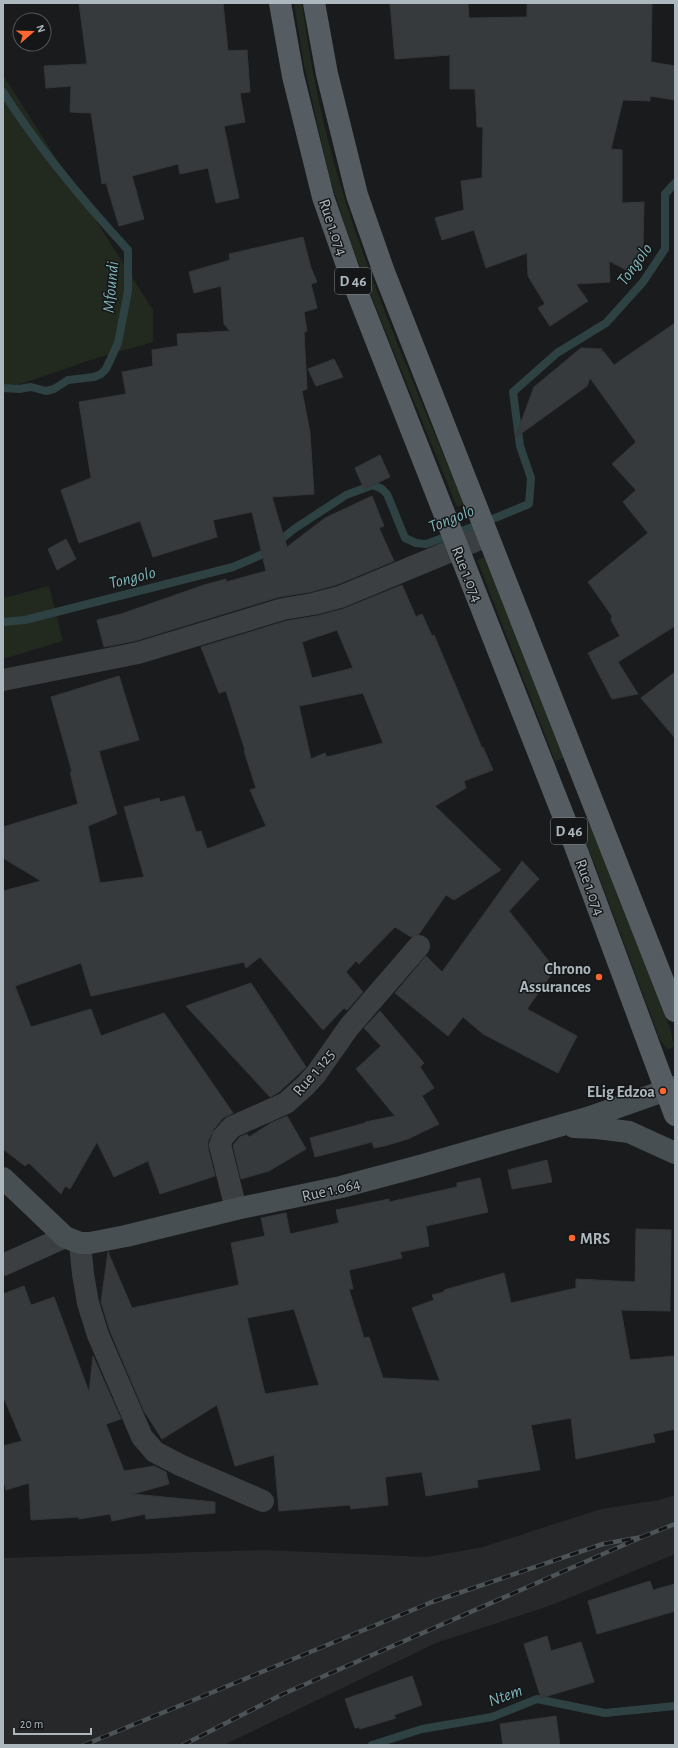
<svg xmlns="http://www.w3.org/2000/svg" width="678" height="1748" font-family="'Alegreya Sans',sans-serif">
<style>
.built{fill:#26282a}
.green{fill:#22291f}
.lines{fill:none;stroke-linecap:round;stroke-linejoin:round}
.stream{stroke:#2e4243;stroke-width:8}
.building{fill:#373a3c;stroke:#343639;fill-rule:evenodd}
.minor{stroke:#3b3f42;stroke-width:22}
.secondary{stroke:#484f53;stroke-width:22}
.primary{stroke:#565d62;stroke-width:22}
.rail-casing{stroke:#4d5458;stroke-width:4.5}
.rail{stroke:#151618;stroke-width:3;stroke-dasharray:9;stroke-linecap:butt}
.poi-dot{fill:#ff6630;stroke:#151618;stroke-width:1.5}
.labels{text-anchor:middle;stroke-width:3;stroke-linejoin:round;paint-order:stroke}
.shield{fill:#151618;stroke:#7f878c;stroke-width:1}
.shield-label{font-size:15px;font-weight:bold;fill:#acb8be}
.street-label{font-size:16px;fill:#acb8be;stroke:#151618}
.poi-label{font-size:16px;font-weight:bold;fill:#acb8be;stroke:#151618;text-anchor:end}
.water-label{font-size:17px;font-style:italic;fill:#80b7bb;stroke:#151618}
</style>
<rect width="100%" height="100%" fill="#1a1b1d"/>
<polygon class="built" points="675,1495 675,1554 552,1605 436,1643 224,1745 3,1745 3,1558 265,1550 427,1557 483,1547 601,1509 659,1500"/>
<g class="green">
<path d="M294,3H302C310,63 322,123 339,180C372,290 419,395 463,502V504L457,507L384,328L350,241L330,179L304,65Z"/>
<polygon points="3,75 153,310 153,342 97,358 3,390"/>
<polygon points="484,557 564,758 555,761 477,560"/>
<polygon points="49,586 63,641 3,659 3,598"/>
<polygon points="591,824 670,1028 674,1046 668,1050 660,1040 581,828"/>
</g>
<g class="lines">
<g class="stream">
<path d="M3,92C39,149 83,201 128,250V291L118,343L106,369L101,374L94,377L68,380L54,389L46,391L31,387L19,389L3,388"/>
<polyline points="3,622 25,620 233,567 263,554 294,529 346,495 373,485 382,489 387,494 405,538 416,543 426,544 478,525 529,504 531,478 520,446 513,392 557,353 606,323 643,282 665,249 665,194 675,183"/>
<polyline points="372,1745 422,1729 492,1717 537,1699 605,1713 675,1706"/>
</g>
</g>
<g class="building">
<polygon points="79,3 223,3 228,51 247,50 250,92 240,93 245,122 224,126 239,198 216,203 208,168 180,174 178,164 132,176 144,219 119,226 106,183 102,184 91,113 70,112 71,86 46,88 44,66 87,64"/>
<polygon points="390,3 468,3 469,18 527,17 527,3 652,3 651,62 675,66 675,100 650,96 650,101 623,100 611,149 622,150 622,203 644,202 643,246 632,273 609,261 610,282 576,284 588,301 550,326 538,308 545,304 528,276 527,253 486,268 474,230 442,240 435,218 464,210 461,181 482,178 483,127 477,127 475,89 450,89 450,55 395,59"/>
<polygon points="303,237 311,268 317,282 311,284 317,308 304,312 307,331 304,332 307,389 302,391 310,432 314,494 272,497 287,547 325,518 372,496 384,526 379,528 394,561 336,585 310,592 279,597 135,641 104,647 97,620 121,614 204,585 226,579 226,582 266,571 252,512 213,520 217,537 153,557 140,521 79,543 61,490 91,478 79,402 126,394 122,372 153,366 152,350 178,346 177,334 230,331 224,324 221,286 194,293 189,272 230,260 229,254"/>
<polygon points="675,323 675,626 618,662 638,694 612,699 588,653 620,636 611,620 612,616 588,582 648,533 623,502 636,490 612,464 636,442 590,378 587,386 515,438 534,387 581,348 602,349 600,352 603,351 614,365"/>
<polygon points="334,359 343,377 316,386 308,369"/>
<polygon points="380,455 390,477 364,489 355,468"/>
<polygon points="66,539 76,559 57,570 48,549"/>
<path d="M402,585L416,617L422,614L432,636L434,635L482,748L483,747L493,770L464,781L466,788L435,806L501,870L454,900L446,895L419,934L411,937L395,927L359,964L356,961L346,972L363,992L347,1010L344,1008L323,1030L260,957L246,968L244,962L91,996L81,963L15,986L31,1027L91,1009L101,1036L164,1013L233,1113L223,1118L214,1129L208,1141V1148L215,1176L160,1194L148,1161L114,1177L97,1142L70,1189L65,1186L61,1194L29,1163L25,1166L3,1149V891L41,881L3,858V827L78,804L70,772H72L51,697L119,676L139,740L99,751L117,814L88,826L100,883L144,877L124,807L159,798L160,802L184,796L196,832L201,831L207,849L266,826L250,790L256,788L244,751L245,750L226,691L219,693L201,647L286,621L316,616L343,609ZM337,630L353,668L312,678L302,642ZM363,693L383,743L327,757L325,753L311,759L299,706Z"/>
<polygon points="675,672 675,738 641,698"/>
<polygon points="522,861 539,879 509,911 555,969 527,1009 577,1036 558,1073 483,1034 463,1017 448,1036 395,993 426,956 442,972"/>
<polygon points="251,983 306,1067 279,1092 270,1097 186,1006"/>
<polygon points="380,1011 424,1063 420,1067 434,1088 422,1096 439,1124 408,1139 384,1146 374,1148 372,1142 315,1157 310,1138 365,1123 365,1122 395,1116 356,1069 381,1046 364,1028"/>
<polygon points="287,1116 306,1149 269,1171 241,1179 233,1146 234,1144 240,1137 247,1134 249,1137 271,1123"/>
<polygon points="547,1160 552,1182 512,1189 508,1170"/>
<path d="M480,1178L488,1212L426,1226L429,1246L400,1252L402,1258L349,1270L353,1289H349L364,1338L369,1337L383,1378L440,1381L412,1308L434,1300L432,1295L444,1292V1290L504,1273L511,1303L576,1288V1279L635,1282L636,1229L671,1230L670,1311L621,1310L630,1360L675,1356V1429L653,1434L655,1442L576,1459L571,1418L531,1425L540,1470L477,1480L478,1487L426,1496L422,1472L385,1477L388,1505L351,1509L350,1505L279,1511L274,1455L235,1466L217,1405L162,1439L144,1411L110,1331L101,1302L108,1252L132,1308L239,1285L231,1243L265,1236L261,1218L286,1213L290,1234L339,1223L336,1210L389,1199V1202L457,1187V1183ZM294,1309L319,1385L265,1394L247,1318Z"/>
<polygon points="24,1286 31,1305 54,1297 89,1392 93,1356 121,1419 106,1424 124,1471 154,1466 166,1472 169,1484 133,1494 215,1502 215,1513 146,1519 145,1514 112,1521 110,1514 79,1519 79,1517 31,1520 29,1483 6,1490 3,1479 3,1446 22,1441 3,1396 3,1294"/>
<polygon points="650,1581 653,1590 675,1584 675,1611 597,1634 588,1601"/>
<polygon points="547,1636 551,1651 581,1642 594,1682 541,1698 524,1644"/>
<polygon points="412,1676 422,1705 394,1715 396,1718 360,1729 359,1727 355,1728 345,1699"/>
<polygon points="556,1716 560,1745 503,1745 500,1724"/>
</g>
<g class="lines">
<g class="minor">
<polyline points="3,680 138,653 283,609 313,604 340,597 487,536"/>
<polyline points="236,1209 220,1145 223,1137 232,1127 286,1103 305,1086 316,1074 349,1027 419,946"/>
<polyline points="80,1243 83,1274 88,1303 98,1335 142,1437 155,1452 180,1465 263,1501"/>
<polyline points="3,1265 65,1237"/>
</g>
<g class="secondary">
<polyline points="574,1127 597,1128 629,1132 675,1153"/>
<polyline points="3,1178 65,1237 80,1243 90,1243 126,1236 236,1209 341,1187 420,1166 590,1117 675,1087"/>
</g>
<g class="primary">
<polyline points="280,3 293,76 323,197 350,274 574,843 675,1115"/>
<polyline points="314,3 327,74 357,195 384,272 675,1011"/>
</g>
<defs>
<g id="rail">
<polyline points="84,1745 432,1602 603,1544 642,1537"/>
<polyline points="183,1745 283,1694 642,1537 675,1524"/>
</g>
</defs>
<use href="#rail" class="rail-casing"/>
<use href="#rail" class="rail"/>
</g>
<g class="poi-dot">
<circle cx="599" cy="977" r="4"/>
<circle cx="663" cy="1091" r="4"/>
<circle cx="572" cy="1238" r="4"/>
</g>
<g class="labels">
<g class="shield">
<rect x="335" y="268" width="36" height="26" rx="3"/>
<rect x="551" y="818" width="36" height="26" rx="3"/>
</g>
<g class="shield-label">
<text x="353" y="286">D 46</text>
<text x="569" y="836">D 46</text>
</g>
<g class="street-label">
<text transform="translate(334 227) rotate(71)" y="6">Rue 1.074</text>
<text transform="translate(468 574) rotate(68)" y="6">Rue 1.074</text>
<text transform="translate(591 887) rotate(70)" y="6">Rue 1.074</text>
<text transform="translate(313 1072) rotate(-50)" y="6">Rue 1.125</text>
<text transform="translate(331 1189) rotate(-13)" y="6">Rue 1.064</text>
</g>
<g class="poi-label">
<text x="591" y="974">Chrono<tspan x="591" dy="18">Assurances</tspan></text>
<text x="655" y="1097">ELig Edzoa</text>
<text x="580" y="1244" text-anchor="start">MRS</text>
</g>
<g class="water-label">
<text transform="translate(634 264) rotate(-54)" y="6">Tongolo</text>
<text transform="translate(110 287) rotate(-85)" y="6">Mfoundi</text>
<text transform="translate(451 518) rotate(-22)" y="6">Tongolo</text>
<text transform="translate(132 577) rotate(-14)" y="6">Tongolo</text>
<text transform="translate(505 1695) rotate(-20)" y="6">Ntem</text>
</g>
</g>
<rect width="678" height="1748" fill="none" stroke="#acb8be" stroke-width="8"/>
<g transform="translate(32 32) rotate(70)"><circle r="19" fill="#151618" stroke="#51575a"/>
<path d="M0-3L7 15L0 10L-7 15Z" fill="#ff6630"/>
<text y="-6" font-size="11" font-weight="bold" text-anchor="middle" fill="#acb8be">N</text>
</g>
<path d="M14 1728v6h77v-6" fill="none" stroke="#acb8be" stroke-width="2"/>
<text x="20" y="1728" font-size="12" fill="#acb8be" stroke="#151618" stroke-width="3" paint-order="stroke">20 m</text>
</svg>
